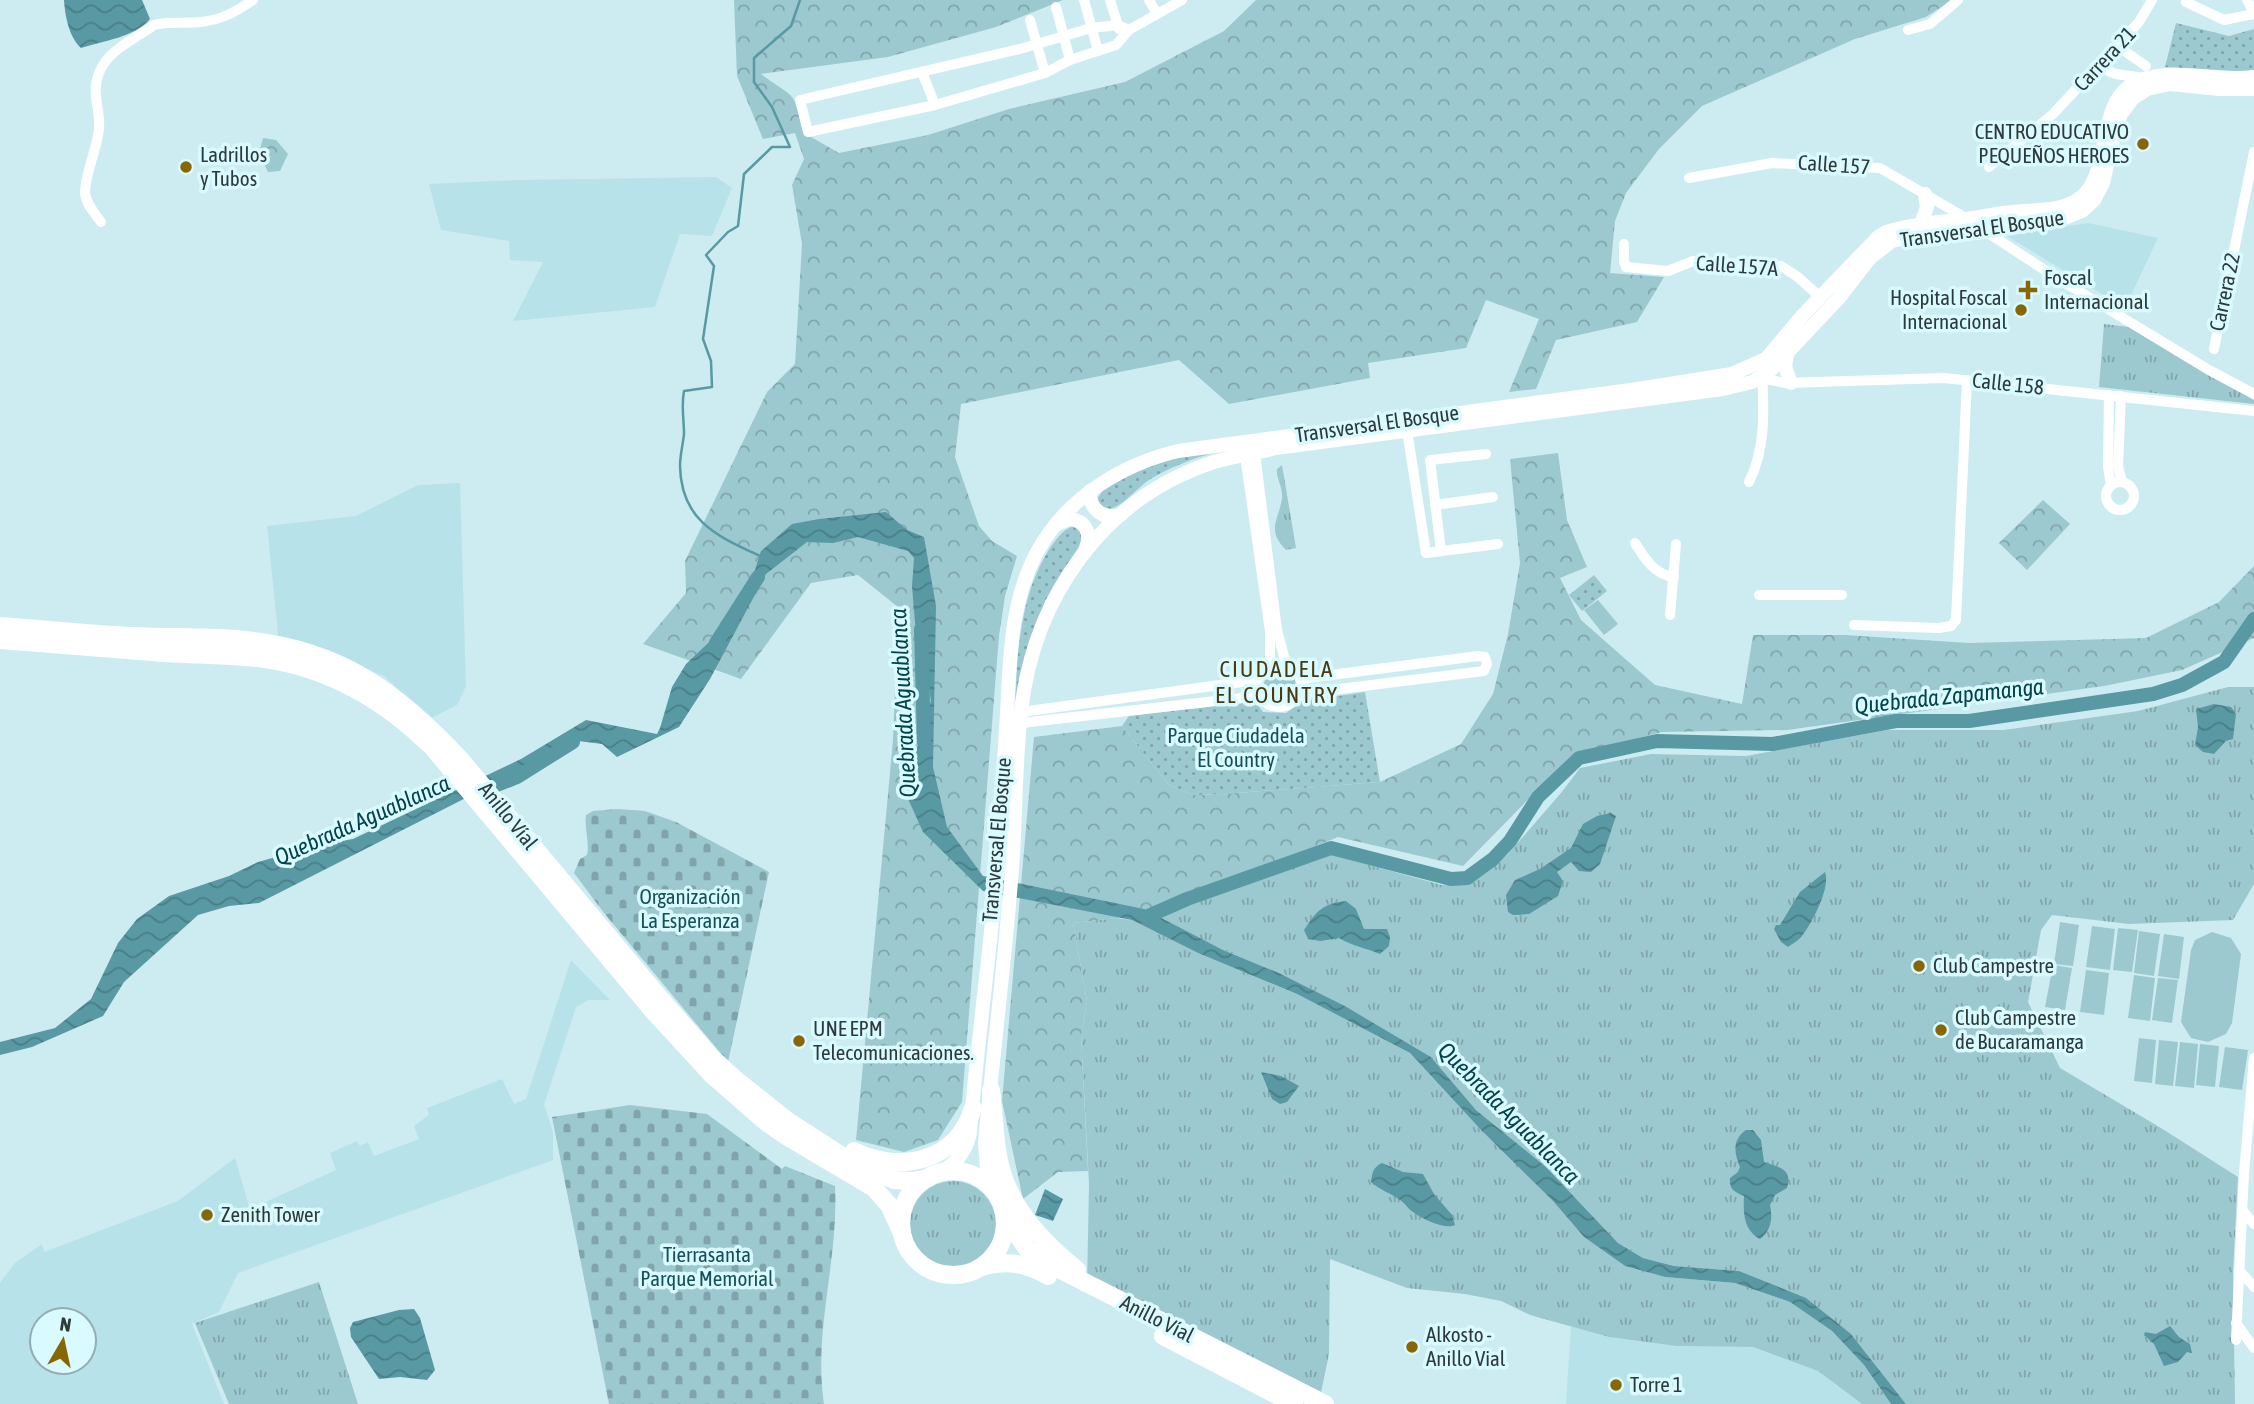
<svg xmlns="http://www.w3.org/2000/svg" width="2254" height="1404" font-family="'Asap Condensed',sans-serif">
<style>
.built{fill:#b8e2e9;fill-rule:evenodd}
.grass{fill:url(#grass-tufts)}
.forest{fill:url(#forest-crowns)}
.cemetery{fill:url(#cemetery-stones)}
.park{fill:url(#park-dots)}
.pitch{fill:#9cc9d0}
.water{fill:url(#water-waves)}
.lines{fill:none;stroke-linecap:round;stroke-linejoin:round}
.stream{stroke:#5899a3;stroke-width:2.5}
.river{stroke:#5899a3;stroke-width:14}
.minor{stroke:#fff;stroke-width:10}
.major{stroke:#fff;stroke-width:14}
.highway{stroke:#fff;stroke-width:18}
.poi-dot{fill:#876703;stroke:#d9faff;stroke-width:2.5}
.labels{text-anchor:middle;stroke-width:7;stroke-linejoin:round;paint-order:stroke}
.street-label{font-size:21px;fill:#2d3a3c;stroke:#d9faff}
.poi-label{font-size:21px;fill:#2d3a3c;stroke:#d9faff;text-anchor:start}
.park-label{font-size:21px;fill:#164f57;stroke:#d9faff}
.neighbourhood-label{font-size:23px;letter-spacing:2px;fill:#483910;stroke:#d9faff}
.water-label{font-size:23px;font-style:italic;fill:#03434b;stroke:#d9faff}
</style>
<defs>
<pattern id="grass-tufts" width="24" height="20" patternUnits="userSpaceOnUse" patternTransform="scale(1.75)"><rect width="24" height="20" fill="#9cc9d0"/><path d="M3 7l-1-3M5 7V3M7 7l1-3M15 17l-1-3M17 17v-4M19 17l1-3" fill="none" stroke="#80a4aa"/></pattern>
<pattern id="forest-crowns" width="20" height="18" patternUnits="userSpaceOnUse" patternTransform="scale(1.75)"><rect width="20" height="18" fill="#9cc9d0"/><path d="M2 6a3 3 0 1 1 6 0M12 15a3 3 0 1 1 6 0" fill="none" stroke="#80a4aa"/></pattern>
<pattern id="cemetery-stones" width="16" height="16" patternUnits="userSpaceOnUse" patternTransform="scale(1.75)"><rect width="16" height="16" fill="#9cc9d0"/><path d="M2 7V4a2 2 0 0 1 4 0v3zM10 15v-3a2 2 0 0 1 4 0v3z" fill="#80a4aa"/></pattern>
<pattern id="park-dots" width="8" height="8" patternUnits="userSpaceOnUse" patternTransform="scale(1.75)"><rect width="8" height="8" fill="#9cc9d0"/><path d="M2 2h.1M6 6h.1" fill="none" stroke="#80a4aa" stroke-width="1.8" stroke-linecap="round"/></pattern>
<pattern id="water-waves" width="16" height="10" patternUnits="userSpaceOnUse" patternTransform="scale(1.75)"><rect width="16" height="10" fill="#5899a3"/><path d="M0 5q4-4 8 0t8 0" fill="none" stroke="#497e86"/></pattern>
</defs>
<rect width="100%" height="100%" fill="#ccecf2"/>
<g class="built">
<polygon points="716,177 732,188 712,236 680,234 655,307 513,321 543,262 510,260 509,241 441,230 429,184 518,180"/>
<polygon points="2088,223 2158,238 2125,308 2007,236"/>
<polygon points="460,483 466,686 457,705 429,719 384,676 337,657 279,643 267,526 356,516 418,485"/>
<path d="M571,960L610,1000H589L576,1007L544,1105L553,1132V1160L238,1273L219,1312L192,1324L224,1404H0V1283L15,1263L42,1244L44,1252L178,1201L235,1158L250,1209L336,1170L330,1153L357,1141L360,1146L368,1142L374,1156L419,1139L414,1126L429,1115L427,1108L502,1079L514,1104L526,1099ZM42,1320H84V1362H42Z"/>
<polygon points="1571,1326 1609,1337 1676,1346 1753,1347 1818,1371 1862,1404 1566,1404"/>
</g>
<g class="grass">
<polygon points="2104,324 2129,327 2254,400 2254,404 2099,387"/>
<path d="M1282,465L1296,548L1286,550C1265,529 1280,519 1282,497C1283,487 1276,479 1277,469Z"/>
<circle cx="1280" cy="685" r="16"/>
<polygon points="2228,687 2254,687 2254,884 2233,920 2129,924 2052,915 2041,930 2028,1002 2060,1068 2161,1128 2238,1177 2233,1272 2235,1404 1906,1404 1851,1334 1739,1271 1674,1266 1643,1258 1618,1243 1546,1167 1476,1110 1431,1057 1345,1006 1279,973 1223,950 1155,916 1186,900 1329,854 1442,885 1473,881 1507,855 1561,793 1580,768 1651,754 1746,756 1887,730 2004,730 2138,711"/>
<polygon points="1116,918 1132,920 1198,953 1297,994 1410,1053 1482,1131 1553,1201 1584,1237 1625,1266 1665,1277 1735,1283 1790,1302 1832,1331 1864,1365 1891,1404 1862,1404 1818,1371 1753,1347 1676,1346 1609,1337 1530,1315 1501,1301 1465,1294 1407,1288 1330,1259 1329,1354 1319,1402 1087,1286 1089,1184 1081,1035 1087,1001 1073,923"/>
<circle cx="953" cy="1224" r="43"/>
<polygon points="319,1282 358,1404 229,1404 195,1323"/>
</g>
<g class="forest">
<path d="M734,0H1063L996,27L888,57L761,74C794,99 794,88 804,133L839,153L928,135L1009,109L1125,82L1224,31L1256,0H1952L1926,17L1855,39L1702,106L1659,149L1626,193L1615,221L1610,273L1664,277L1637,322L1556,340L1536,389L1509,392L1539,319L1486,300L1466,348L1368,363L1370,378L1229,404L1179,360L961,404L955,457L979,526L992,541L1017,556L1005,596L999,636L962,1102L938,1140L904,1152L856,1140L893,740L898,607L858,575L811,583L741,679L643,644L686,593L685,561L767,392L795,364L802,244L792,185L804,159L795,133L763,139L737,76Z"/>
<polygon points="263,138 276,140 288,154 280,171 268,172 259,153"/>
<polygon points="1558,453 1567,520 1587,567 1560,578 1581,620 1655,685 1742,704 1753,635 1845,635 1969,643 2146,638 2219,602 2254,566 2254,638 2182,670 2104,686 1787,730 1662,732 1570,757 1463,866 1338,837 1153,914 1073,923 1087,1001 1081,1035 1088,1171 1058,1172 1023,1199 1002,1101 1034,737 1122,726 1169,785 1193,795 1223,794 1380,782 1461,744 1493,694 1508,634 1520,563 1510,459"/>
<polygon points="2043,500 2070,524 2027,570 1999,543"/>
</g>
<g class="cemetery">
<path d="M617,809L645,811L676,822L769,872L728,1062L604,913L574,873L580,859L587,855C590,842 584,829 586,815L593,811Z"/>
<path d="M630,1105L707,1114L782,1169L785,1166L835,1186C839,1259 813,1331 824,1404H609L552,1117Z"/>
</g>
<g class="park">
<polygon points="2176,23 2229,36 2254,29 2254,72 2165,67"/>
<path d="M1217,452C1194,458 1170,467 1149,480C1134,490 1121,510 1103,510L1097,499L1103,490L1155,461Z"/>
<path d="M1078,525L1084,538L1045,601L1014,727C1017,666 1016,601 1050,548C1058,537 1064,527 1078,525Z"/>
<polygon points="1594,575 1607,591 1582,611 1569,595"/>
<polygon points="1365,692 1380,782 1223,794 1193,795 1169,785 1122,726 1129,716 1255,701 1263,712 1286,713 1303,701"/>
</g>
<g class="pitch">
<polygon points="1598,600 1618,624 1604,635 1584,610"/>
<polygon points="2060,922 2079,925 2073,966 2054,964"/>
<polygon points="2092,926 2115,929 2110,970 2086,967"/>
<polygon points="2118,928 2138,930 2132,972 2113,970"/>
<polygon points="2139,931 2160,934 2154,976 2134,973"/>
<polygon points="2212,932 2231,938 2241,954 2232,1023 2226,1034 2208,1042 2191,1038 2181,1022 2191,950 2195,940"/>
<polygon points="2164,934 2184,937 2179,979 2158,976"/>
<polygon points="2053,965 2072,968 2065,1010 2045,1007"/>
<polygon points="2086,970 2109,973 2104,1015 2080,1012"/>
<polygon points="2134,975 2155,978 2150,1021 2128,1018"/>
<polygon points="2158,978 2178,980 2172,1023 2152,1020"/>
<polygon points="2139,1038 2156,1040 2152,1083 2134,1081"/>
<polygon points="2159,1040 2178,1042 2173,1086 2155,1084"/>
<polygon points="2180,1042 2198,1044 2194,1088 2175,1086"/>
<polygon points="2200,1044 2219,1046 2215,1087 2196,1085"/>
<polygon points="2225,1047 2248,1050 2242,1090 2219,1087"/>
</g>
<g class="water">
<path d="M64,0H142L150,19C135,37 103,41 81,48C69,37 65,16 64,0Z"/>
<polygon points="886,512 907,530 924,537 936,606 933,767 947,827 983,876 1144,909 1223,950 1279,973 1345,1006 1431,1057 1476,1110 1546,1167 1618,1243 1643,1258 1674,1266 1739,1271 1806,1298 1851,1334 1906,1404 1891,1404 1864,1365 1832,1331 1790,1302 1735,1283 1665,1277 1625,1266 1584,1237 1553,1201 1482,1131 1410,1053 1297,994 1198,953 1132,920 983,891 923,832 909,801 908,779 931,701 925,662 915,622 912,586 914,558 908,551 858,537 833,543 807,542 766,574 710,679 679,727 617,757 602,744 578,741 259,903 229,906 198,915 124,982 103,1016 32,1047 0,1055 0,1042 55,1028 91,999 118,943 137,919 169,896 229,876 258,862 319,845 353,839 521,759 586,720 657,734 660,728 672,687 686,664 726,626 747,595 761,551 792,524 819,519"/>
<polygon points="2214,704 2231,707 2236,714 2233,739 2226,741 2214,754 2203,752 2195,745 2198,727 2196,709"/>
<polygon points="1611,813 1616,816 1600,864 1591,872 1579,871 1571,862 1557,872 1563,881 1558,896 1529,914 1513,915 1508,912 1506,895 1515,880 1540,869 1571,848 1583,824 1597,816"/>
<path d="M1825,872C1831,887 1812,923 1802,936C1799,940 1792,944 1788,947L1781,942L1774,929L1776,925H1780L1800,892Z"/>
<path d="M1346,901L1356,909L1364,929H1387L1390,937L1389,946L1380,954C1366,948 1352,946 1339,938L1320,941L1308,939L1304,930C1317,910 1323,904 1346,901Z"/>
<polygon points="1261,1072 1281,1076 1299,1086 1287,1102 1280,1104 1272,1099"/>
<path d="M1746,1130H1753L1761,1140L1764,1162C1779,1167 1793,1169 1787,1188L1775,1195L1770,1205C1773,1218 1771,1231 1760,1239C1744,1230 1743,1214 1744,1196C1735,1192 1729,1190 1730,1178L1738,1172L1740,1167C1734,1153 1732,1140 1746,1130Z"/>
<path d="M1382,1163L1403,1172L1423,1174L1434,1194L1452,1215L1455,1225C1445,1230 1422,1219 1413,1212C1408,1209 1405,1203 1400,1200C1390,1193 1380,1190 1371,1182C1372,1173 1373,1167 1382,1163Z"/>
<polygon points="1045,1189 1063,1199 1053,1221 1035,1215"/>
<polygon points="414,1309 420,1318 435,1370 427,1380 400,1377 379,1379 351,1337 350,1328 353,1322 399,1310"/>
<polygon points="2170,1326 2179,1337 2190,1344 2192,1353 2187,1352 2178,1362 2164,1366 2154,1344 2144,1335 2145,1332 2156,1334"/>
</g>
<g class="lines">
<path class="stream" d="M760,556C717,536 681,521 680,466C680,455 683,444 684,434C684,419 681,406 684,391L712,387L711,361L703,339L714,266L706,255L728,232L738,226L744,174L772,147H790L772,107L754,82V58L791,26L800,0"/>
<g class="river">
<polyline points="921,629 924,742"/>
<polyline points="716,643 758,577"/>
<polyline points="477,793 517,777 573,742"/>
<polyline points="1146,917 1187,899 1331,848 1451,879 1467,878 1493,859 1510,841 1538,797 1579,758 1657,741 1773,744 1896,721 1969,721 2153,694 2182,685 2224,662 2254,619"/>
</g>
<g class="minor">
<polyline points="1084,0 1098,51"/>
<polyline points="1110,0 1119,29"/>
<polyline points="1149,0 1157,14"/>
<polyline points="2247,0 2254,13"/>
<polyline points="2186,2 2224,20 2254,14"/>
<polyline points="1056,7 1070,60"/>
<polyline points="1030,20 1045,73"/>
<polyline points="1129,30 1118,25 1091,28 1020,49 800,100 808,132 935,105 1045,73 1070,60 1116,45 1129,30 1182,0"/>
<polyline points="1908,30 1930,24 1958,0"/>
<polyline points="2116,45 2146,66"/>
<polyline points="2096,66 2116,74 2144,78"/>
<polyline points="922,72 935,105"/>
<polyline points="1989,167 2053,114 2139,22 2152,0"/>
<polyline points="1689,178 1772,163 1880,168 1959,214 2057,278 2209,370 2254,394"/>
<path d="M101,222C95,214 86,204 85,193C85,174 97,149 99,129C101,106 88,90 103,65C113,48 138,37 154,25C169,21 185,24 200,22C221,20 236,12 253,0"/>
<polyline points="1624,244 1624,261 1626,267 1668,271 1693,261 1781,266 1798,277 1820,297"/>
<polyline points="2214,349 2254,152"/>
<polyline points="1756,377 1785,383 1944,378 2254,411"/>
<polyline points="2109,395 2108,467 2111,485"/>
<polyline points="2121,396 2118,466 2122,482"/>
<polyline points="1407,430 1426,553 1498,544"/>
<polyline points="1255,453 1277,630 1286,664"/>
<polyline points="1245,455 1270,631 1270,665"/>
<path d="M1749,482C1766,448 1764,410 1762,372"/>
<circle cx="2120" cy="496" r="14"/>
<polyline points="1435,505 1493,497"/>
<path d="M1635,543C1645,559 1655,575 1674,577"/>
<polyline points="1441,551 1430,460 1486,454"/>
<polyline points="1759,595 1842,595"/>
<polyline points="1670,615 1676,544"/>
<polyline points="1854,625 1939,628 1951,626 1956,620 1967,380"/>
<circle cx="1279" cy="685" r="22"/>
<polyline points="1299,694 1484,671 1487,664 1485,657 1478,656 1300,679"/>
<polyline points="1021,712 1257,680"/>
<polyline points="1021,723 1260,696"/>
<polyline points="2242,1210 2254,1224"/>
<polyline points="2239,1270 2254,1287"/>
<polyline points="2236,1323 2254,1348"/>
<polyline points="2236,1340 2244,1173 2254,1058"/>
</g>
<g class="major">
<polyline points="1921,224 1927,207 1925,194"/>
<polyline points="1787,354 1785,367 1791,383"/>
<path d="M1090,491C1089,510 1104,520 1121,515"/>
<path d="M1057,524L1069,519C1085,520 1092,533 1086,548"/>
<path d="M938,1174C955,1164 966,1153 970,1133C977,1044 990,956 997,868C1000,817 1004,765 1007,714C1010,659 1010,604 1036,554C1065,499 1120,465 1178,451L1638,389L1732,374L1766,359L1803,315L1878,237L1886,232C1912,224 1939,222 1966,219C1982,217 1997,213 2013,212C2035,209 2056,212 2076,201C2118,175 2089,92 2147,78C2182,69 2219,82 2254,77"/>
<path d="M996,1194L987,1168L985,1143C993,1052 1005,961 1012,869C1016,817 1015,763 1021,711C1034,597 1103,498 1214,462C1234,456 1256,453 1276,448L1723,389L1752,382L1769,372L1839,298L1870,258L1892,241L1924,234L2059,220L2082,211L2094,200L2103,183L2116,127L2121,114L2133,98L2147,89L2170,84L2220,89H2254"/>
</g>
<g class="highway">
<path d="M0,626C44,629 88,634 133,636C170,638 207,636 244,640C340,649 398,692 461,760L659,997L712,1058L735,1079L788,1121L853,1163L894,1180L913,1181L928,1178"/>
<path d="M0,640C55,644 110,649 165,653C199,655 233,655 266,659C331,669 387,702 433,748L654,1012L712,1075L766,1122L786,1136L874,1188L889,1205L901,1231"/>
<path d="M991,1090C994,1112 994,1134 998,1156C1007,1205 1039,1239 1077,1270"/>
<path d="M854,1151C900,1174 957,1162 973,1108"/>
<circle cx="953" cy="1223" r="52"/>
<polyline points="1005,1216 1027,1249 1043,1261 1325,1404"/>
<path d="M982,1267C1008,1260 1025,1263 1048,1276"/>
<polyline points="1163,1336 1294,1404"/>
</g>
</g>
<g class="poi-dot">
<circle cx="2143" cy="144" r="7"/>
<circle cx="186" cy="167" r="7"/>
<path d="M2024.5 279.5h7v7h7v7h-7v7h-7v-7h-7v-7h7z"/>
<circle cx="2021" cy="310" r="7"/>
<circle cx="1919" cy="966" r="7"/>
<circle cx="1941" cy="1030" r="7"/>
<circle cx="799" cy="1041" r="7"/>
<circle cx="207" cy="1215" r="7"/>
<circle cx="1412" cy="1347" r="7"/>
<circle cx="1616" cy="1385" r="7"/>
</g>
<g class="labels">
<g class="street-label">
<text transform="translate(2105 59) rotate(-47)" y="7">Carrera 21</text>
<text transform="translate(1834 165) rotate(4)" y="7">Calle 157</text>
<text transform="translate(1982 229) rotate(-8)" y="7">Transversal El Bosque</text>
<text transform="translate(1737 266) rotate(4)" y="7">Calle 157A</text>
<text transform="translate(2225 292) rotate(-78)" y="7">Carrera 22</text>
<text transform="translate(2008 384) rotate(6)" y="7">Calle 158</text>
<text transform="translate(1377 424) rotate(-8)" y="7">Transversal El Bosque</text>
<text transform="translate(508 816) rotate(51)" y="7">Anillo Víal</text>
<text transform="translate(997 840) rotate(-85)" y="7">Transversal El Bosque</text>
<text transform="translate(1157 1319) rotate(27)" y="7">Anillo Víal</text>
</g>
<g class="poi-label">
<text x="2129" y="139" text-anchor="end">CENTRO EDUCATIVO<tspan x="2129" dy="24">PEQUEÑOS HEROES</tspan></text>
<text x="200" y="162">Ladrillos<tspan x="200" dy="24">y Tubos</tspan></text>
<text x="2044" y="285">Foscal<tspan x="2044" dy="24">Internacional</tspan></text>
<text x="2007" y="305" text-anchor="end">Hospital Foscal<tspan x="2007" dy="24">Internacional</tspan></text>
<text x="1933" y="973">Club Campestre</text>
<text x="1955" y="1025">Club Campestre<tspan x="1955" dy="24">de Bucaramanga</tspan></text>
<text x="813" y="1036">UNE EPM<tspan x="813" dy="24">Telecomunicaciones.</tspan></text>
<text x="221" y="1222">Zenith Tower</text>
<text x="1426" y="1342">Alkosto -<tspan x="1426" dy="24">Anillo Vial</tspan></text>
<text x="1630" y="1392">Torre 1</text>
</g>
<g class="park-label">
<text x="1236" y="743">Parque Ciudadela<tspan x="1236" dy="24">El Country</tspan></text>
<text x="690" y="904">Organización<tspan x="690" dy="24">La Esperanza</tspan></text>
<text x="707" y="1262">Tierrasanta<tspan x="707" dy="24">Parque Memorial</tspan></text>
</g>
<g class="neighbourhood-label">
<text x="1277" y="677">CIUDADELA<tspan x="1277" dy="26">EL COUNTRY</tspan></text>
</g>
<g class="water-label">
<text transform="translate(1949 696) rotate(-6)" y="8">Quebrada Zapamanga</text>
<text transform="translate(903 703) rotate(-93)" y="8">Quebrada Aguablanca</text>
<text transform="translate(362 820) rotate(-24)" y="8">Quebrada Aguablanca</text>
<text transform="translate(1509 1113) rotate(45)" y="8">Quebrada Aguablanca</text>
</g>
</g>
<g transform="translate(63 1341) rotate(9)"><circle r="33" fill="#d9faff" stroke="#94adb1" stroke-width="2"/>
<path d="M0-5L12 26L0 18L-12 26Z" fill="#876703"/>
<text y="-10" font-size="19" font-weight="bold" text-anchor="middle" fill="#2d3a3c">N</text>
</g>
</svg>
